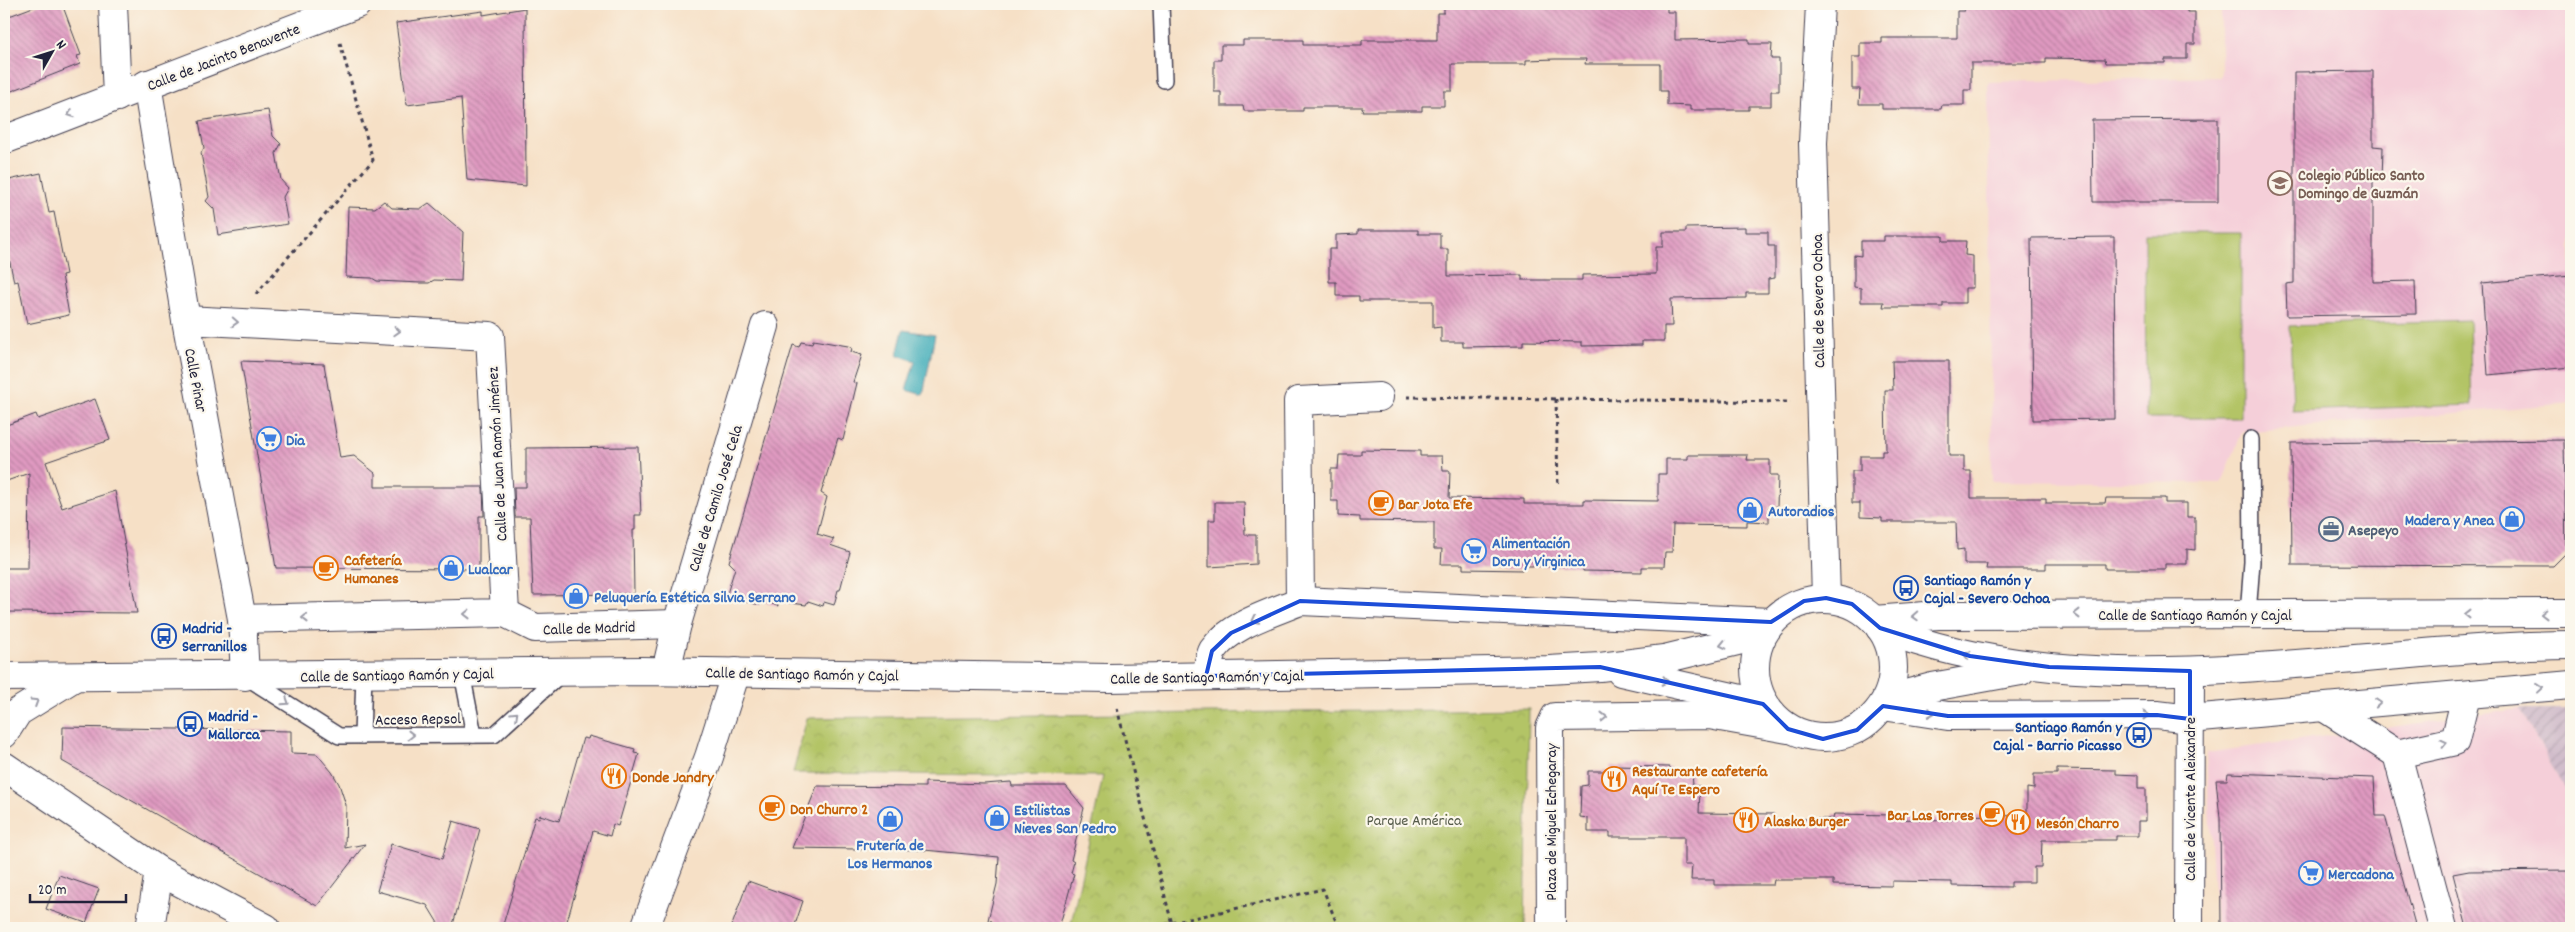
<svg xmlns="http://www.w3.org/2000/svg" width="2575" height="932" font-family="Dekko,sans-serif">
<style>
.built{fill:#f5cfd9}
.industrial{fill:url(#industrial-furrows)}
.park{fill:url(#park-crowns);stroke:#6a7350}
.pitch{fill:#b3c466;stroke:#6a7350}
.water{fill:#3aaab8;stroke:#2e667a}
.building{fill:url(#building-back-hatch)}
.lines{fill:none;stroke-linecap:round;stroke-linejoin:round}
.lane-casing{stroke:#423e50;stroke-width:18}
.street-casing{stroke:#423e50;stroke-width:30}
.secondary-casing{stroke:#423e50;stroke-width:30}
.primary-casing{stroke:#423e50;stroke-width:30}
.path{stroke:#423e50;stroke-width:3;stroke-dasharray:4 4;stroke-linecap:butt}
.lane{stroke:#fff;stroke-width:15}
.street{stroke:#fff;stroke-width:28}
.secondary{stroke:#fff;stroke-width:28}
.primary{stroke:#fff;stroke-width:28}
.oneway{stroke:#9c9ca7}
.marked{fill:none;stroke:#1d4ed8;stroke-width:4;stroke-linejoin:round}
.labels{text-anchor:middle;stroke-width:4.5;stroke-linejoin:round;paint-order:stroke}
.street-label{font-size:16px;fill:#22223b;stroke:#fbf7ec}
.education-label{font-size:16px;font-weight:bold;fill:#785e54;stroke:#fbf7ec;text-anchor:start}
.shop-label{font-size:16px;font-weight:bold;fill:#366cbe;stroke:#fbf7ec;text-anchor:start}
.food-label{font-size:16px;font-weight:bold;fill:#c56008;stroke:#fbf7ec;text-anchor:start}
.service-label{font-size:16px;font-weight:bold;fill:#4e5e75;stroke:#fbf7ec;text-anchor:start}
.transit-label{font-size:16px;font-weight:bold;fill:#164399;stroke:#fbf7ec;text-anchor:start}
.park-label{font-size:16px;fill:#555b4a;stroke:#fbf7ec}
</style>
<defs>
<pattern id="industrial-furrows" width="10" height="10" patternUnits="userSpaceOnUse" patternTransform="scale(1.25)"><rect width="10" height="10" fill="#d1bdcb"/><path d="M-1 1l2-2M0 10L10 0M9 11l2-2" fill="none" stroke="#b3a2af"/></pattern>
<pattern id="park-crowns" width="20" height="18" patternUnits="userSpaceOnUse" patternTransform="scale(1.25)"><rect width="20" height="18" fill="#b3c466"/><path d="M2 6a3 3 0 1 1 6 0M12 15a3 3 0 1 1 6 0" fill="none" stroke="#9aa859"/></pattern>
<pattern id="building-back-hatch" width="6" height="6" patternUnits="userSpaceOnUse" patternTransform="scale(1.25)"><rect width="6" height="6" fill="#e09ac1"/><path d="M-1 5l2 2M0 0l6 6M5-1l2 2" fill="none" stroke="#b57d9e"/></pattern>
</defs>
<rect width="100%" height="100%" fill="#fbf7ec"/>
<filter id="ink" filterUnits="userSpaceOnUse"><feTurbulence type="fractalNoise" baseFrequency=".02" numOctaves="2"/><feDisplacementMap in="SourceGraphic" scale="10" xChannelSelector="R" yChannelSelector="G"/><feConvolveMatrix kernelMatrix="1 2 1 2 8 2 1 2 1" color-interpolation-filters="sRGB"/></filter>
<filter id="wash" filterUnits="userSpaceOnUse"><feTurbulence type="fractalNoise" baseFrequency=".0096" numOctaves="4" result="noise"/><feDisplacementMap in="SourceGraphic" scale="20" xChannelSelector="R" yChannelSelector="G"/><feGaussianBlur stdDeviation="1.12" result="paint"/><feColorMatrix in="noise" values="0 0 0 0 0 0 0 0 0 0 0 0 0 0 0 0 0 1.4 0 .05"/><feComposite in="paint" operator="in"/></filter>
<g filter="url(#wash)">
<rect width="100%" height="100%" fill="#f6e0c6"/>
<g class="built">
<polygon points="2221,4 2571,4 2571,403 2242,432 2222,483 1992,481 1988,82 2221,77"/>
<polygon points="2520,709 2571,801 2571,928 2216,928 2206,753"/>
</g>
<polygon class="industrial" points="2520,709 2571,709 2571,801"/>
<polygon class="park" points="1529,709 1525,928 1070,928 1103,776 793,773 807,718"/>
<g class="pitch">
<polygon points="2145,233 2241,233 2241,418 2146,418"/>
<polygon points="2469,320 2472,405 2293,411 2290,326"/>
</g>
<polygon class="water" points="903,330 935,335 923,395 906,390 915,361 897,355"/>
<g id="blocks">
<g class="building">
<polygon points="41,4 62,4 81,55 77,56 80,64 4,94 4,18"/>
<polygon points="1444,4 1667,4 1667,12 1675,12 1675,40 1749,39 1749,44 1772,44 1771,59 1779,59 1779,91 1771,91 1771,106 1749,106 1749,110 1690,110 1690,106 1667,105 1667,91 1660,91 1660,64 1585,64 1586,59 1555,59 1526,60 1526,64 1452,64 1452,91 1444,91 1444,106 1422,106 1422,111 1362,111 1363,107 1303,107 1303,111 1244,111 1243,106 1221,106 1221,92 1214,92 1214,60 1221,60 1221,45 1243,45 1243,40 1303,40 1303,45 1362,45 1362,40 1437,40 1437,13 1444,13"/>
<polygon points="1964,4 2187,4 2187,12 2195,12 2195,44 2187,44 2187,59 2165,59 2165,63 2106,63 2105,59 2046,58 2046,63 1971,63 1971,90 1964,90 1964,105 1942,105 1941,109 1882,109 1882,104 1859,104 1860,89 1852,89 1852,57 1860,57 1860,43 1882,43 1882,38 1957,38 1957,11 1964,11"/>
<polygon points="525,8 526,186 467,180 461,98 407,105 396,23 483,11 483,15"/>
<polygon points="2373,71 2373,146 2383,147 2382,181 2373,180 2373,282 2415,281 2416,314 2287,316 2286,284 2294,283 2294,72"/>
<polygon points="268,110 273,136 281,144 276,153 281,180 288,188 283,197 288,224 218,235 214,209 206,201 209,197 201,153 204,148 199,121"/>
<polygon points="2218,119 2218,202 2093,202 2092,120"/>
<polygon points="41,173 49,213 54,212 63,259 66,274 62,275 69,315 27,324 18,281 14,282 4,234 4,181"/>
<polygon points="384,201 392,208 420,209 429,203 463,232 461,281 434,280 429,283 421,283 377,281 372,278 346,277 348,207 375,208"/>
<polygon points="1745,227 1745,232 1768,232 1768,246 1775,246 1775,278 1768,279 1768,293 1746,293 1746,298 1671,299 1672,326 1664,326 1664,341 1642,341 1642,345 1582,346 1582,342 1523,341 1523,346 1463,347 1463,342 1441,342 1441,327 1433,328 1433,301 1359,301 1359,296 1336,296 1336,282 1329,282 1329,249 1336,249 1336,235 1358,234 1358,230 1418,230 1418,234 1440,234 1440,249 1448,249 1448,276 1522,275 1522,280 1582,280 1582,275 1656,274 1656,247 1663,247 1663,232 1686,232 1686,228"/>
<polygon points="1884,236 1943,236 1943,241 1966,241 1965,255 1973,256 1973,288 1965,288 1965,303 1943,303 1943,307 1883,307 1884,302 1861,302 1861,288 1854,287 1854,255 1861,256 1861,241 1884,241"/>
<polygon points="2114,237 2115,419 2033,420 2031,238"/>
<polygon points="2571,275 2571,367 2488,375 2482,283"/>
<polygon points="813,340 848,346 852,348 851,352 862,355 853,382 857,383 843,440 838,438 821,493 827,497 817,534 834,539 830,545 850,552 840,590 838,590 834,605 824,602 823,606 808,601 806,605 777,601 778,606 761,600 760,605 726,597 735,568 729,562 793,345 799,347 801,342 812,344"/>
<polygon points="241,361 324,364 340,458 354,456 375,473 375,487 483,487 484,516 479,516 479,569 276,568"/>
<polygon points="1892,361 1949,361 1949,456 1964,456 1964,471 1971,471 1971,498 2046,498 2046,503 2105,503 2106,498 2165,498 2165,503 2187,503 2187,517 2195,517 2195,550 2187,549 2187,564 2165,564 2165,569 2105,569 2105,564 2046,564 2046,569 1986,569 1987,564 1964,564 1964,549 1957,550 1956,522 1882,522 1882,518 1860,517 1860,503 1852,503 1852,471 1860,471 1860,456 1882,456 1882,451 1886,451 1885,390 1893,390"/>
<polygon points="95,399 110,440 46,462 62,508 115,491 137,613 4,612 4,568 28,568 29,473 4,482 4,426 36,414 38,419"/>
<polygon points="2564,440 2566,553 2553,566 2292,565 2291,443"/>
<polygon points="638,447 641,515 635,515 635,530 633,530 634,594 533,595 530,517 515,517 514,487 526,487 526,448"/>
<polygon points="1361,450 1420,451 1420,456 1442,456 1443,471 1450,471 1449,498 1524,499 1524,504 1584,504 1584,500 1658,501 1658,474 1666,474 1666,459 1688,459 1688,455 1748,455 1747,460 1770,460 1770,475 1778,475 1777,507 1769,507 1769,522 1747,521 1747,526 1673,525 1672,552 1665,552 1664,567 1642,567 1642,572 1583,571 1583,566 1523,566 1523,570 1463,569 1463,564 1441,564 1442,549 1434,549 1434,522 1360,521 1360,517 1338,516 1338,501 1331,501 1331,469 1338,469 1339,455 1361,455"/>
<polygon points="1215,502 1244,502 1245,535 1256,535 1256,564 1209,567 1209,520 1215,520"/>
<polygon points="63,727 291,731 291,753 317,754 332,772 339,784 346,805 345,848 365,844 317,906 62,761"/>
<polygon points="589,736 635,749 634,753 639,754 618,826 613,824 610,836 593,831 565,928 502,928 535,817 539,818 540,815 559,821 583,738 588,739"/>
<polygon points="1610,766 1670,767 1670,771 1692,772 1693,786 1700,786 1699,813 1774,814 1774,819 1833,819 1834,814 1893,815 1893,819 1952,820 1953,815 2027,816 2027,788 2034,789 2034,774 2057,774 2057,769 2116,770 2116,774 2138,775 2138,789 2146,789 2146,821 2138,821 2138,836 2116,836 2116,840 2042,840 2041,867 2034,867 2034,882 2011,882 2011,887 1952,886 1952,882 1892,881 1892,886 1833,885 1833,880 1774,880 1773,885 1714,885 1714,880 1691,880 1692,865 1684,865 1684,837 1610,837 1610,832 1588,832 1588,818 1580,817 1581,786 1588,785 1588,771 1611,771"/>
<polygon points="2228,773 2374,778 2376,816 2385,816 2416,928 2221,928 2220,818 2216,780 2227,780"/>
<polygon points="925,782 984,784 1011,782 1012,786 1066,786 1084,808 1071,860 1074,862 1071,873 1074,874 1059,928 991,928 992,921 988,920 997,884 999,857 924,850 792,848 817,786 925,787"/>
<polygon points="453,821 480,829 452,928 441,928 427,905 377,891 391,844 442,859"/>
<polygon points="2571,870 2571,928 2467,928 2453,874 2469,871"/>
<polygon points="59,875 99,889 86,923 46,909"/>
<polygon points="748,881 803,901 794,928 731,928"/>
</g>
</g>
</g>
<g filter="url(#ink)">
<use href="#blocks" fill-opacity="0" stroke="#423e50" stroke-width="1"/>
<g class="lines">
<defs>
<g id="lane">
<polyline points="1161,4 1164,80"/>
<polyline points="2248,614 2252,562 2251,439"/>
<polyline points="462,673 474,735"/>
<polyline points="246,677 339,736 494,735 562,673"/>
<polyline points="362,736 364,674"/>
</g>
<g id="street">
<polyline points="113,4 117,97"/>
<polyline points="1820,4 1813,143 1826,598"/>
<polyline points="147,84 186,320 242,619 245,676"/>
<polyline points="4,140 357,4"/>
<polyline points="186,320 490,336 505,613 242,619"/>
<polyline points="1300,601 1298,401 1379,397"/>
<polyline points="505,613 535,628 677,624"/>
<polyline points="1874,620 1938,615 2571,613"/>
<polyline points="666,671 677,624 765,326"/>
<path d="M1206,676C1208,669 1209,657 1213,650C1231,624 1272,613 1300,601L1771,622"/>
<polyline points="1883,706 1948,716 2157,715 2190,719 2571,685"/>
<polyline points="2325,708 2397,754"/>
<polyline points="4,734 18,712 73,678"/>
<polyline points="2397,754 2443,928"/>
<polyline points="2397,754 2455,741 2466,696"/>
<polyline points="4,766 159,871 266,928"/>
<polyline points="150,928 159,871"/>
<polyline points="1551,928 1550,728 1555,717 1709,715 1788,729"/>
<polyline points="2189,928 2190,671"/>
</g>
<polyline id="secondary" points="645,928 709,757 736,672"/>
<g id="primary">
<circle cx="1824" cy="668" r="69"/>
<path d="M1880,628C2096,713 2346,647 2571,645"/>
<polyline points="1621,672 1763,704"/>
<polyline points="4,677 642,671 1109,678 1549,670 1600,667 1664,659 1742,640 1767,626"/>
<polyline points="1887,699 1932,687 2021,671"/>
</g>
</defs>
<use href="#lane" class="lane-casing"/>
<use href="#street" class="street-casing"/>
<use href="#secondary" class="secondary-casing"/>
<use href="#primary" class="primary-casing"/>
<g class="path">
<polyline points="256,294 373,160 340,43"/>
<polyline points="1407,397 1791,402"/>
<polyline points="1556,399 1558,486"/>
<polyline points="1117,708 1173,928"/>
<polyline points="1149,928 1323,889 1335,919 1344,928"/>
</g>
<use href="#lane" class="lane"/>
<use href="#street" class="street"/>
<use href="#secondary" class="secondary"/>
<use href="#primary" class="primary"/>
</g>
<defs><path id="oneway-chevron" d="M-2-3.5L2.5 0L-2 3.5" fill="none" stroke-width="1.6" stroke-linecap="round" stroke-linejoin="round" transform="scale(1.25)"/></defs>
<g class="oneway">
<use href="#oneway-chevron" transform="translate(71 114) rotate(159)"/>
<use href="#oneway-chevron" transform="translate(235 322) rotate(3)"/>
<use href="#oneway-chevron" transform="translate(397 331) rotate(3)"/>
<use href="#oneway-chevron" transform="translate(467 614) rotate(179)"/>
<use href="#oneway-chevron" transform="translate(2077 614) rotate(180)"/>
<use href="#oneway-chevron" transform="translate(2467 614) rotate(180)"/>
<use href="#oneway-chevron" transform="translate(2544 614) rotate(179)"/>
<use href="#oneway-chevron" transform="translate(1915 616) rotate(177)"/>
<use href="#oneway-chevron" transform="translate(305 618) rotate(179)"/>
<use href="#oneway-chevron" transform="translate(1255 620) rotate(153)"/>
<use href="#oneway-chevron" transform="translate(1723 645) rotate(167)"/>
<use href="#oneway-chevron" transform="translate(1967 655) rotate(-167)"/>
<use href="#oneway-chevron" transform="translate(1665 681) rotate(12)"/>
<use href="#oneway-chevron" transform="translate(2540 688) rotate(-6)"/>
<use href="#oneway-chevron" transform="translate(35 702) rotate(-32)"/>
<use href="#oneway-chevron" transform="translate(286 702) rotate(33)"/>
<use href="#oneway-chevron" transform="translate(2378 703) rotate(-5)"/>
<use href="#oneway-chevron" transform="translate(1931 713) rotate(8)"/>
<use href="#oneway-chevron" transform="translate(515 715) rotate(-43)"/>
<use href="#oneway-chevron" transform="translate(2146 715)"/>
<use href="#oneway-chevron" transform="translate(1604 717) rotate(-1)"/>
<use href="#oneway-chevron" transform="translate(411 735) rotate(-1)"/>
<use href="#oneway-chevron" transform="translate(2444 743) rotate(-13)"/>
</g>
</g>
<path class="marked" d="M1826,598L1852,604L1880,628L1970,656L2049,667L2190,671V719L2157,715L1948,716L1883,706L1857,730L1823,739L1788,729L1763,704L1600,667L1206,676L1212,651L1231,633L1300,601L1771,622L1804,601Z"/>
<defs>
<symbol id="school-ring" viewBox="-11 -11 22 22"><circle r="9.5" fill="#fbf7ec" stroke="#8d6e63" stroke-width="1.5"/><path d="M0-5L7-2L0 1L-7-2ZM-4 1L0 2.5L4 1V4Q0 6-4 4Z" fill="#8d6e63"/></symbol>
<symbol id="supermarket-ring" viewBox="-11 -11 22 22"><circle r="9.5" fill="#fbf7ec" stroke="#3f7fe0" stroke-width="1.5"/><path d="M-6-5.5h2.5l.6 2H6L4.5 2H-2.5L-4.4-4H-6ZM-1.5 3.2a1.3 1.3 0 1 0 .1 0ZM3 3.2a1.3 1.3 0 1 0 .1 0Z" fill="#3f7fe0"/></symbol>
<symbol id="cafe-ring" viewBox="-11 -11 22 22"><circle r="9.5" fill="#fbf7ec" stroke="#e8710a" stroke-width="1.5"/><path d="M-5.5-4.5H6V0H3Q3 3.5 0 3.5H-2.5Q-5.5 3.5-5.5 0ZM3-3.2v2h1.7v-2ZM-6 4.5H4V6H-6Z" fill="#e8710a"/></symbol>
<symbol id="shop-ring" viewBox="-11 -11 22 22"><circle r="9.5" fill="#fbf7ec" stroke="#3f7fe0" stroke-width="1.5"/><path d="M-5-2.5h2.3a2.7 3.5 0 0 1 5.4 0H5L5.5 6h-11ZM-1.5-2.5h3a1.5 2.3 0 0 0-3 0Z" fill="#3f7fe0"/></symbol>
<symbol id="office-ring" viewBox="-11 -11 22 22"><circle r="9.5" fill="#fbf7ec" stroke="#5c6f8a" stroke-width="1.5"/><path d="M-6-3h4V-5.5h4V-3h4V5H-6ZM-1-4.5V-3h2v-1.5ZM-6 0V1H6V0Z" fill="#5c6f8a"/></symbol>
<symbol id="bus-ring" viewBox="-11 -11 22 22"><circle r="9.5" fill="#fbf7ec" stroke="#1a4fb4" stroke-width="1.5"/><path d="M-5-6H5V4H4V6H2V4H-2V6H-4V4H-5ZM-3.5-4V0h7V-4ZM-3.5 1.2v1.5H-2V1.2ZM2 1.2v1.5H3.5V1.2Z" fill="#1a4fb4"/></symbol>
<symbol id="restaurant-ring" viewBox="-11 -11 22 22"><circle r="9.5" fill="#fbf7ec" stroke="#e8710a" stroke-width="1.5"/><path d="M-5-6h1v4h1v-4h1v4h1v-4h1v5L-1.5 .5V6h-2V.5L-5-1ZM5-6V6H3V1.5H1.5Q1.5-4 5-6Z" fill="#e8710a"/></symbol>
</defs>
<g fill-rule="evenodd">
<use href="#school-ring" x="2266" y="169" width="28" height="28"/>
<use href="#supermarket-ring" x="255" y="425" width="28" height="28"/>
<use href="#cafe-ring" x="1367" y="489" width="28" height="28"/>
<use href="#shop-ring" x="1736" y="496" width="28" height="28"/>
<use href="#shop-ring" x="2498" y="505" width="28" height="28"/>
<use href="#office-ring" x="2317" y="515" width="28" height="28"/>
<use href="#supermarket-ring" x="1460" y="537" width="28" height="28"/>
<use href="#cafe-ring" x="312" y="554" width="28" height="28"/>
<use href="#shop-ring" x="437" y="554" width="28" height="28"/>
<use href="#bus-ring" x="1892" y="574" width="28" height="28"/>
<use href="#shop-ring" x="562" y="582" width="28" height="28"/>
<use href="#bus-ring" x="150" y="622" width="28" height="28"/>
<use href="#bus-ring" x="176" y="710" width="28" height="28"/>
<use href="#bus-ring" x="2125" y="721" width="28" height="28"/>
<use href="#restaurant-ring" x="600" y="762" width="28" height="28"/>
<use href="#restaurant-ring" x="1600" y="765" width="28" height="28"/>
<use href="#cafe-ring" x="758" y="794" width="28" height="28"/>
<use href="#cafe-ring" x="1978" y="800" width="28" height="28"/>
<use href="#shop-ring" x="983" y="804" width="28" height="28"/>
<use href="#shop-ring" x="876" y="805" width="28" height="28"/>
<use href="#restaurant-ring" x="1732" y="806" width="28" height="28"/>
<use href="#restaurant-ring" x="2004" y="808" width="28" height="28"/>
<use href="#supermarket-ring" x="2297" y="859" width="28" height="28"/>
</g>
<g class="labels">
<g class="street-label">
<text transform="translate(223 56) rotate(-21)" y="6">Calle de Jacinto Benavente</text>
<text transform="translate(1817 301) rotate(-91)" y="6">Calle de Severo Ochoa</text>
<text transform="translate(197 380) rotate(79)" y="6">Calle Pinar</text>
<text transform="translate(496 454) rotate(-93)" y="6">Calle de Juan Ramón Jiménez</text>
<text transform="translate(714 498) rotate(-73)" y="6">Calle de Camilo José Cela</text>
<text x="2195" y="620">Calle de Santiago Ramón y Cajal</text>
<text transform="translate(589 627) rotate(-2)" y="6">Calle de Madrid</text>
<text transform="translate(802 673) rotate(1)" y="6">Calle de Santiago Ramón y Cajal</text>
<text transform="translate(397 674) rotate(-1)" y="6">Calle de Santiago Ramón y Cajal</text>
<text transform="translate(1207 676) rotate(-1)" y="6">Calle de Santiago Ramón y Cajal</text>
<text transform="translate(418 718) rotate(-1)" y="6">Acceso Repsol</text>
<text transform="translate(2189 799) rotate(-90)" y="6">Calle de Vicente Aleixandre</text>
<text transform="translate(1550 822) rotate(-90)" y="6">Plaza de Miguel Echegaray</text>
</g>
<g class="education-label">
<text x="2298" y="180">Colegio Público Santo<tspan x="2298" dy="18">Domingo de Guzmán</tspan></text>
</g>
<g class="shop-label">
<text x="286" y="445">Dia</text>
<text x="1768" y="516">Autoradios</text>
<text x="2494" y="525" text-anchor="end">Madera y Anea</text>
<text x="1492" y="548">Alimentación<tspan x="1492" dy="18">Doru y Virginica</tspan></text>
<text x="468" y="574">Lualcar</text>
<text x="594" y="602">Peluquería Estética Silvia Serrano</text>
<text x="1014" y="815">Estilistas<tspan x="1014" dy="18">Nieves San Pedro</tspan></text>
<text x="890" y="850" text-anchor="middle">Frutería de<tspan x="890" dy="18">Los Hermanos</tspan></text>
<text x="2328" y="879">Mercadona</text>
</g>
<g class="food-label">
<text x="1398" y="509">Bar Jota Efe</text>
<text x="344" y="565">Cafetería<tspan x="344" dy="18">Humanes</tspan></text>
<text x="1632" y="776">Restaurante cafetería<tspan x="1632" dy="18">Aquí Te Espero</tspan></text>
<text x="632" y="782">Donde Jandry</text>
<text x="790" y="814">Don Churro 2</text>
<text x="1974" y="820" text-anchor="end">Bar Las Torres</text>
<text x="1764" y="826">Alaska Burger</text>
<text x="2036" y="828">Mesón Charro</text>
</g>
<g class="service-label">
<text x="2348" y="535">Asepeyo</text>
</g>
<g class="transit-label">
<text x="1924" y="585">Santiago Ramón y<tspan x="1924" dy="18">Cajal - Severo Ochoa</tspan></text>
<text x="182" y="633">Madrid -<tspan x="182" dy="18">Serranillos</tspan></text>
<text x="208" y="721">Madrid -<tspan x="208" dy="18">Mallorca</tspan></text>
<text x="2122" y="732" text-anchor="end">Santiago Ramón y<tspan x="2122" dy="18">Cajal - Barrio Picasso</tspan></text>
</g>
<g class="park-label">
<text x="1414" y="825">Parque América</text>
</g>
</g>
<rect width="2575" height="932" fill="none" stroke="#fbf7ec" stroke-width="20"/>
<g transform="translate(52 52) rotate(51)" stroke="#fbf7ec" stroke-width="4" paint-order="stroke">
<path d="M0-4L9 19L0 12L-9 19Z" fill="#22223b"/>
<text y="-8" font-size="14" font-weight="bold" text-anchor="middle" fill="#22223b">N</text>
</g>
<path d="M30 894v8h96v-8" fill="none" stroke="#22223b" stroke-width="2.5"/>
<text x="38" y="894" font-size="15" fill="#22223b" stroke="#fbf7ec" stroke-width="4" paint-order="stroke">20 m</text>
</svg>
